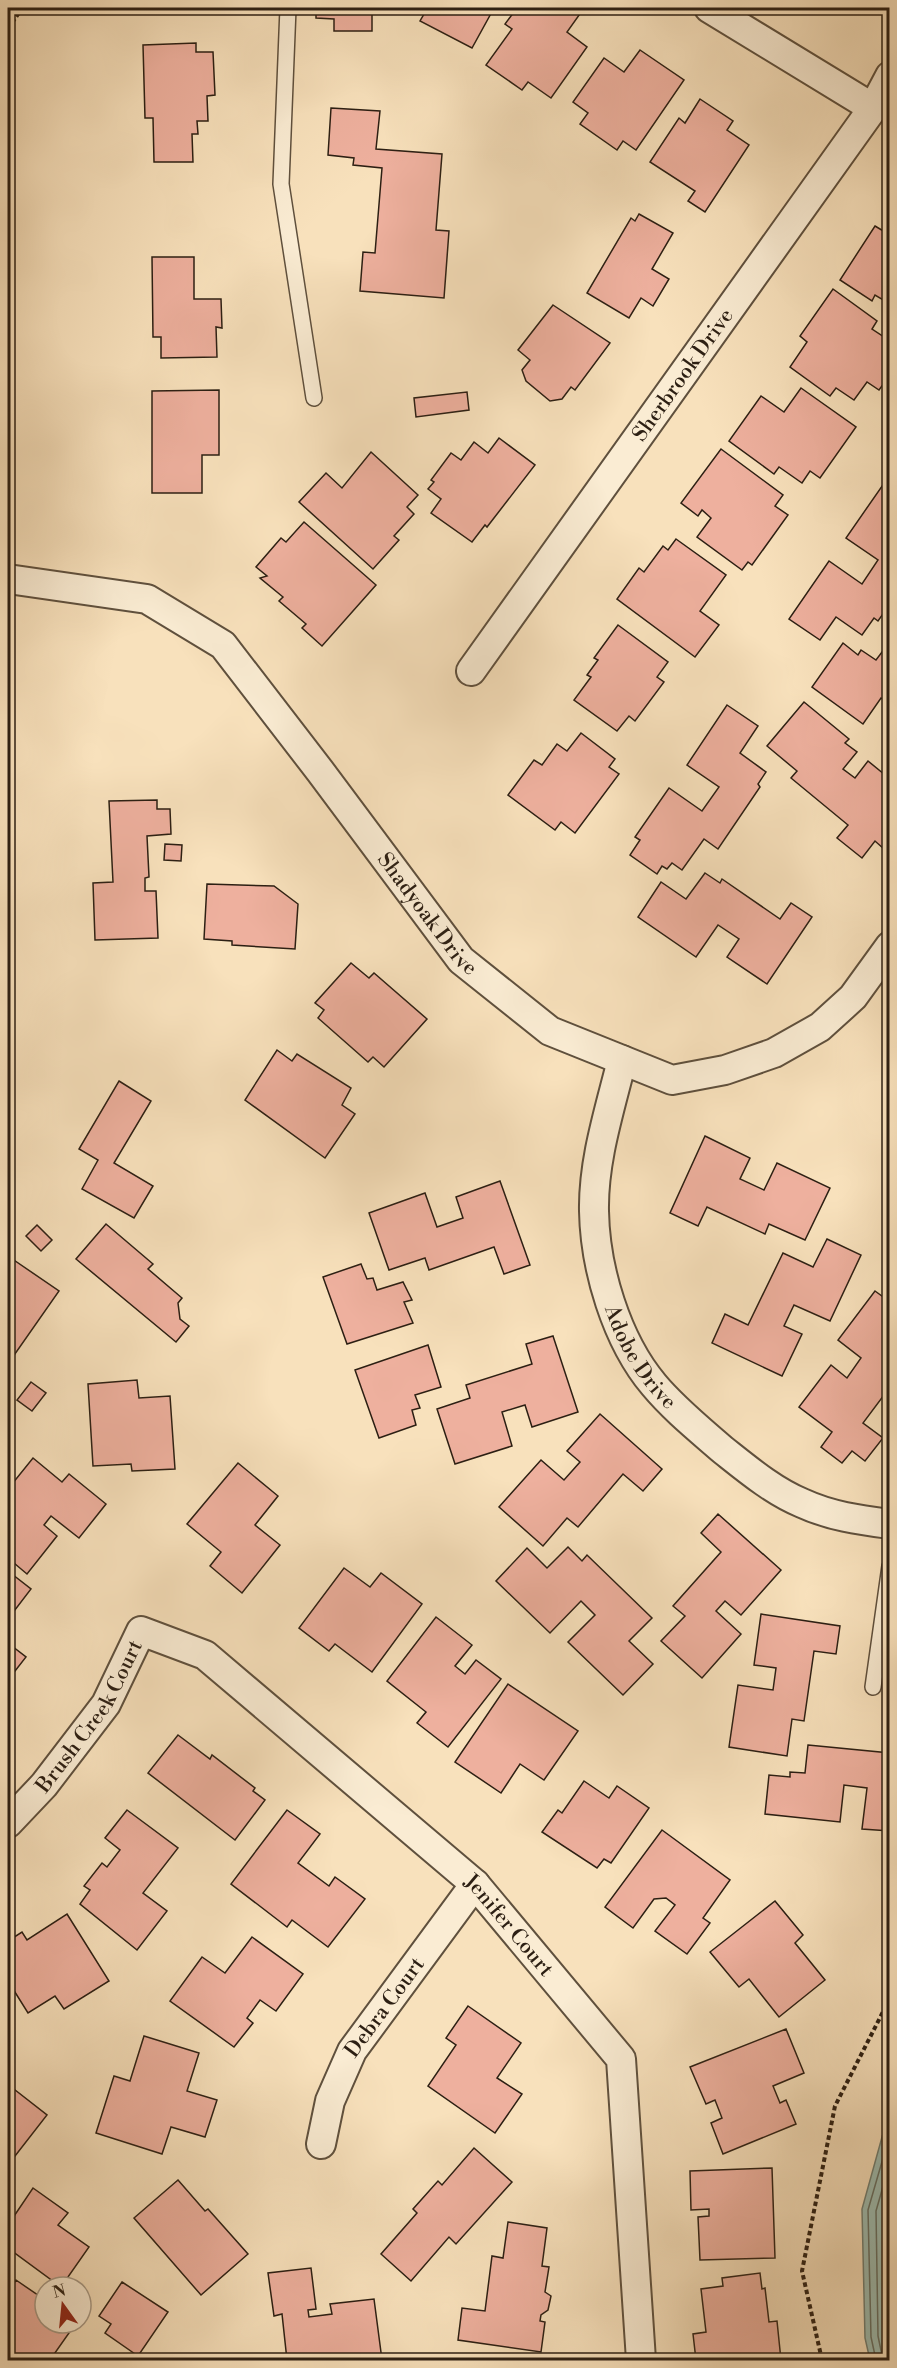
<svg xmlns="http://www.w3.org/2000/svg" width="897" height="2368" font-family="'Libre Bodoni',serif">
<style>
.water{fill:#9dbdb2;stroke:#707e72;stroke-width:1.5}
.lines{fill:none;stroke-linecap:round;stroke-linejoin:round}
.shore{stroke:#646e62;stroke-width:1.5}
.building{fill:#eeb09e;stroke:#2c1f13;stroke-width:1.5}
.service-casing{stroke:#5f503d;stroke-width:18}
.minor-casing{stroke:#5f503d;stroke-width:32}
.path{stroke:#2c1f13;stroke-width:4;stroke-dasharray:4.5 3;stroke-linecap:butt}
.service{stroke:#faecd3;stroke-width:15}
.minor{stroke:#faecd3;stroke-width:28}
.labels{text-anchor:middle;stroke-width:4.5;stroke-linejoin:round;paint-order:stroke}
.street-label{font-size:21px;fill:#2c1f13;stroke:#faecd3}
</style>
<rect width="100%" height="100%" fill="#f8e1bc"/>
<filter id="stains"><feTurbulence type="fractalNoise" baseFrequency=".00333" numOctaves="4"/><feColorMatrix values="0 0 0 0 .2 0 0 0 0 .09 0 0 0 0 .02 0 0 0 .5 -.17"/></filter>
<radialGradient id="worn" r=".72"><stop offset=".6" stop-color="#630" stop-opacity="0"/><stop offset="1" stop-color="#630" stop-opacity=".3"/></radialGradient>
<polygon class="water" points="889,2112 889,2360 870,2360 865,2338 862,2209"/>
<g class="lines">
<g class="shore">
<polyline points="890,2196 885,2212 887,2335 890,2344"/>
<polyline points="876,2360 871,2337 868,2210 890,2134"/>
<polyline points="883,2360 878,2336 876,2211 890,2162"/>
</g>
</g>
<g class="building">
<rect x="127" y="8" width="46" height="5"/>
<polygon points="316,8 372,8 372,31 334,31 334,19 316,18"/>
<polygon points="411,8 494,8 472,48 420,21 424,14"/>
<polygon points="517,8 577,8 582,11 567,32 587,47 551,98 528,82 522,90 486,65 512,29 505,24"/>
<polygon points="196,43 196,52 213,52 215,95 207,96 208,121 197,121 198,134 192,134 193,162 154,162 153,118 145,118 143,45"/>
<polygon points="640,50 684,80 636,150 623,141 617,150 580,124 588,113 573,102 604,58 624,72"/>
<polygon points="700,99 733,121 727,130 749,145 705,212 688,201 695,191 650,162 679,118 685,123"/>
<polygon points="331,108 380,111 376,149 442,154 436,230 449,231 444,298 360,291 363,252 375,253 382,168 353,165 354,158 328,155"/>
<polygon points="639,214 673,233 652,269 669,279 653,306 641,298 629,318 587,293 631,218 635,221"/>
<polygon points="875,226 890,235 890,304 875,295 872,301 840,280"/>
<polygon points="152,257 194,257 194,299 221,299 222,328 216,327 217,357 161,358 161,337 153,337"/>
<polygon points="833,289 877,321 872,329 890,341 890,375 879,390 867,382 854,400 836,388 830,396 790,367 807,342 800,336"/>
<polygon points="553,305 610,343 575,390 571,387 562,399 550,401 526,381 522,370 530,360 518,350"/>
<polygon points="801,388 856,427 820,478 810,471 802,483 779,467 774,474 729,441 761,396 784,412"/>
<polygon points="219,390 219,455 202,455 202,493 152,493 152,391"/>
<polygon points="467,392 469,410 416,417 414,398"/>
<polygon points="499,438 535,465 487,527 485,525 472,542 431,513 441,499 428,489 434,482 431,480 451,453 461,460 474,442 488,453"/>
<polygon points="721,449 783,495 775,506 788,515 752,565 748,562 742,570 697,537 711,518 702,510 698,516 681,503"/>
<polygon points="371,452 418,495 407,507 414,514 394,536 399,540 373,569 299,502 326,473 342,488"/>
<polygon points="887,479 890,481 890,604 878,621 874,618 862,635 836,617 820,640 789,619 829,561 862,584 878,560 846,538"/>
<polygon points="304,522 376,585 322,646 302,628 306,624 279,601 283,597 260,578 267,576 256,567 281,538 286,542"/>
<polygon points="676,539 726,575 700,611 719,625 695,657 617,599 639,568 644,572 663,546 668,550"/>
<polygon points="618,625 668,662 657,677 664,682 635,721 629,716 617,731 574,700 591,677 587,675 598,660 594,658"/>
<polygon points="843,643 858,655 861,650 876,660 882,652 890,658 890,704 881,698 863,724 812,687"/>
<polygon points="804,702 849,739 845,743 857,752 843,769 855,778 868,761 890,779 890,842 884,849 875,841 862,858 837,838 848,825 791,778 797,771 767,746"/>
<polygon points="727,705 758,726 740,753 766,772 758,784 760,787 718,849 704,839 682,870 672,863 667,869 662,866 657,874 630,855 640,840 635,837 669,788 702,811 719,787 687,765"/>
<polygon points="581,733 615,759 609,767 619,774 575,833 561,822 555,830 508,795 534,760 542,765 557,744 567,751"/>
<polygon points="157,800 157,809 170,809 171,834 147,836 149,877 145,878 145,891 156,891 158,938 95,940 93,883 113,882 109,801"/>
<polygon points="165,844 182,845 181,861 164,860"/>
<polygon points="705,873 720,883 722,879 780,919 791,903 812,917 767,984 727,957 739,939 718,925 696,957 638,917 661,882 686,899"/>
<polygon points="207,884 274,886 298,904 295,949 232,945 232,941 204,939"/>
<polygon points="351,963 369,978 374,973 427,1019 384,1067 373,1057 368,1062 318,1018 324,1010 315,1003"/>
<polygon points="277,1050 292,1061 297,1054 351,1088 342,1105 355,1114 325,1158 245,1100"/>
<polygon points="119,1081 151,1101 114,1163 153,1186 134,1218 82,1189 98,1160 79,1149"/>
<polygon points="705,1136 750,1158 740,1179 764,1190 777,1163 830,1188 805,1240 769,1224 765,1234 707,1207 698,1226 670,1213"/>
<polygon points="500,1181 530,1265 504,1274 494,1247 429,1270 425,1258 389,1270 369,1213 425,1193 437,1227 463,1218 456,1197"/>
<polygon points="106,1224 153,1264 148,1269 182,1298 178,1303 180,1319 189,1326 176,1342 76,1259"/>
<polygon points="37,1225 52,1240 41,1251 26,1236"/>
<polygon points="827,1239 861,1255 830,1321 794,1305 784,1326 802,1334 782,1376 712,1343 725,1314 748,1325 783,1253 813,1267"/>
<polygon points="8,1256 59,1291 10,1361 8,1360"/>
<polygon points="361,1264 367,1279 373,1278 377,1290 403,1282 412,1300 404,1302 413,1323 347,1344 323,1277"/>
<polygon points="875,1291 890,1302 890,1387 863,1423 883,1438 865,1461 852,1451 842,1463 821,1447 832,1432 799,1407 831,1365 847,1378 861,1358 838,1340"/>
<polygon points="553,1336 578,1412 532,1427 525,1405 502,1412 512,1446 455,1464 437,1409 470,1398 466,1385 532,1364 526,1344"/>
<polygon points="428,1345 441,1387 415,1395 420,1408 412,1410 416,1425 379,1438 355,1370"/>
<polygon points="137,1380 139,1398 170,1396 175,1469 132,1471 131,1464 93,1466 88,1384"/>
<polygon points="31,1382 46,1393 32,1411 17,1400"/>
<polygon points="600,1414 662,1469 643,1491 623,1474 578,1527 567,1518 543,1546 499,1507 541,1460 564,1480 580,1462 567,1451"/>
<polygon points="33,1458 62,1482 69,1474 106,1504 79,1538 51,1516 44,1525 57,1536 27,1574 8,1558 8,1489"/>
<polygon points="238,1463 278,1496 255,1525 280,1545 242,1593 210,1566 221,1552 187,1524"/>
<polygon points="718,1514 781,1570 741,1615 725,1601 716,1611 741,1634 702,1678 661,1641 685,1616 673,1606 721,1552 701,1533"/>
<polygon points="568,1547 582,1561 587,1555 652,1618 629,1641 653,1664 623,1695 568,1642 595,1615 581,1601 550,1633 496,1581 527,1548 547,1568"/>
<polygon points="344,1568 370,1587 381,1573 422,1604 372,1672 335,1644 329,1651 299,1628"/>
<polygon points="8,1571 31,1589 8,1619"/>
<polygon points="761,1614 840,1626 836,1654 814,1651 804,1721 792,1719 787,1756 729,1747 738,1685 773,1690 776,1668 754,1665"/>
<polygon points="436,1617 472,1645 455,1666 465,1674 476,1660 501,1679 448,1747 417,1723 426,1712 387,1681"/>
<polygon points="8,1643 26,1657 8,1680"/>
<polygon points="508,1684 578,1731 544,1780 520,1764 501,1793 455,1762"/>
<polygon points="178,1735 210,1759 212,1755 255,1788 253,1791 265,1800 235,1840 148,1773"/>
<polygon points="808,1745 890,1753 890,1831 862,1829 867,1788 844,1785 840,1822 765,1814 769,1775 790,1777 790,1772 805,1773"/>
<polygon points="584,1781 609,1798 617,1786 649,1808 611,1863 604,1859 597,1868 542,1832 558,1810 562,1813"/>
<polygon points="127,1810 178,1848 143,1893 167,1911 137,1950 80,1904 90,1890 84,1886 102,1863 107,1867 120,1850 105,1838"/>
<polygon points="287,1810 320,1834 298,1863 329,1886 335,1877 365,1899 328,1947 292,1920 287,1927 231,1884"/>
<polygon points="662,1830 730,1880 703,1918 710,1923 687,1954 655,1931 675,1905 666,1898 654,1899 633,1928 605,1907"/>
<polygon points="775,1901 803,1935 795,1943 825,1980 779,2017 749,1979 739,1987 710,1952"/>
<polygon points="67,1914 109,1981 64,2009 55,1996 28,2013 8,1981 8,1941 22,1932 27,1940"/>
<polygon points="252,1937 303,1974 276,2011 260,2000 247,2018 253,2023 234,2047 170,2001 202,1957 225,1973"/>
<polygon points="468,2006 521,2043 497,2078 522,2094 495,2133 428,2086 456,2045 446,2038"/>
<polygon points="786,2029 804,2073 773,2086 780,2103 786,2100 796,2124 723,2154 711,2123 722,2118 715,2100 706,2104 690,2067"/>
<polygon points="144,2036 199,2053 187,2091 217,2100 205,2137 171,2127 162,2154 96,2133 114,2076 130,2081"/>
<polygon points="10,2086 47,2115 8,2165 8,2090"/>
<polygon points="474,2148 512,2182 456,2244 449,2237 411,2281 381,2254 417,2213 413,2209 438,2181 442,2185"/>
<polygon points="772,2168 775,2258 700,2260 698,2217 709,2216 709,2209 691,2210 690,2171"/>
<polygon points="178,2180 205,2211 208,2209 248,2254 201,2295 134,2218"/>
<polygon points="33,2188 68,2213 58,2225 89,2247 61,2287 8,2248 8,2225"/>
<polygon points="508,2222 547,2228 542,2266 549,2267 545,2292 551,2296 548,2310 541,2315 540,2321 545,2322 541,2352 458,2340 462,2308 485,2311 492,2256 503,2258"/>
<polygon points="311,2268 316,2309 308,2310 309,2317 332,2314 330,2304 374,2299 382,2360 287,2360 282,2314 274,2316 268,2273"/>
<polygon points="760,2273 762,2289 765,2288 769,2322 777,2321 781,2360 696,2360 693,2334 706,2332 701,2289 723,2286 722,2278"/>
<polygon points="16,2280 45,2300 45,2323 76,2323 50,2360 8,2360 8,2293"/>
<polygon points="122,2282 168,2312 138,2356 105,2333 111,2324 99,2316"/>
</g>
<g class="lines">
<defs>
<g id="service">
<polyline points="288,8 281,184 314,398"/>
<polyline points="873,1687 890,1566"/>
</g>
<g id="minor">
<polyline points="709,8 873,108"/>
<path id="s1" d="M8,579L147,599L223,645L320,771L461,960L550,1031L672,1080L725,1070L774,1053L820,1027L853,997L890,946"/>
<path id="s2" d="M471,671L873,108L890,76"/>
<path id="s3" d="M622,1060C610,1109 593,1160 594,1211C595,1268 616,1340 654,1385C674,1409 699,1429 723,1450C747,1469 773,1491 802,1503C830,1516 859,1520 890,1524"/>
<path id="s4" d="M8,1823L44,1785L106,1704L141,1631L205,1655L475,1884L621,2059L641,2360"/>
<path id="s5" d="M321,2144L330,2101L352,2051L475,1884"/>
</g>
</defs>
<use href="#service" class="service-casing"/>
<use href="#minor" class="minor-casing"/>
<g class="path">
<polyline points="8,29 22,8"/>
<polyline points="822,2360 802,2271 835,2106 890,1998"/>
</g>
<use href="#service" class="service"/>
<use href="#minor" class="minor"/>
</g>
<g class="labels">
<g class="street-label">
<text dy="7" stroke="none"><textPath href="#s2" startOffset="364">Sherbrook Drive</textPath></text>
<text dy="7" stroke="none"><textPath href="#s1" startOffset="567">Shadyoak Drive</textPath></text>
<text dy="7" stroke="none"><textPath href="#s3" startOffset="310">Adobe Drive</textPath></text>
<text dy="7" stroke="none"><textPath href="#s4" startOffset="135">Brush Creek Court</textPath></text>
<text dy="7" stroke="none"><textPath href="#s4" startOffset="711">Jenifer Court</textPath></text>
<text dy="7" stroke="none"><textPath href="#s5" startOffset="153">Debra Court</textPath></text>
</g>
</g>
<rect width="897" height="2368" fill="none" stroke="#f8e1bc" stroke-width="30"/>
<rect x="9" y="9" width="879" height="2350" fill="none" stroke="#2c1f13" stroke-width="3"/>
<rect x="15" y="15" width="867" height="2338" fill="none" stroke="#2c1f13" stroke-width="1.5"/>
<g transform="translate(63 2305) rotate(345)"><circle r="28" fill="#faecd3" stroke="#a89a86" stroke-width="1.5"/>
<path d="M0-4.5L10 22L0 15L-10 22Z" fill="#8f2418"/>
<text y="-9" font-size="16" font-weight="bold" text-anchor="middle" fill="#2c1f13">N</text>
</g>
<rect width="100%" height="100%" filter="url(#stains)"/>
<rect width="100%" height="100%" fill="url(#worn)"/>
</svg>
